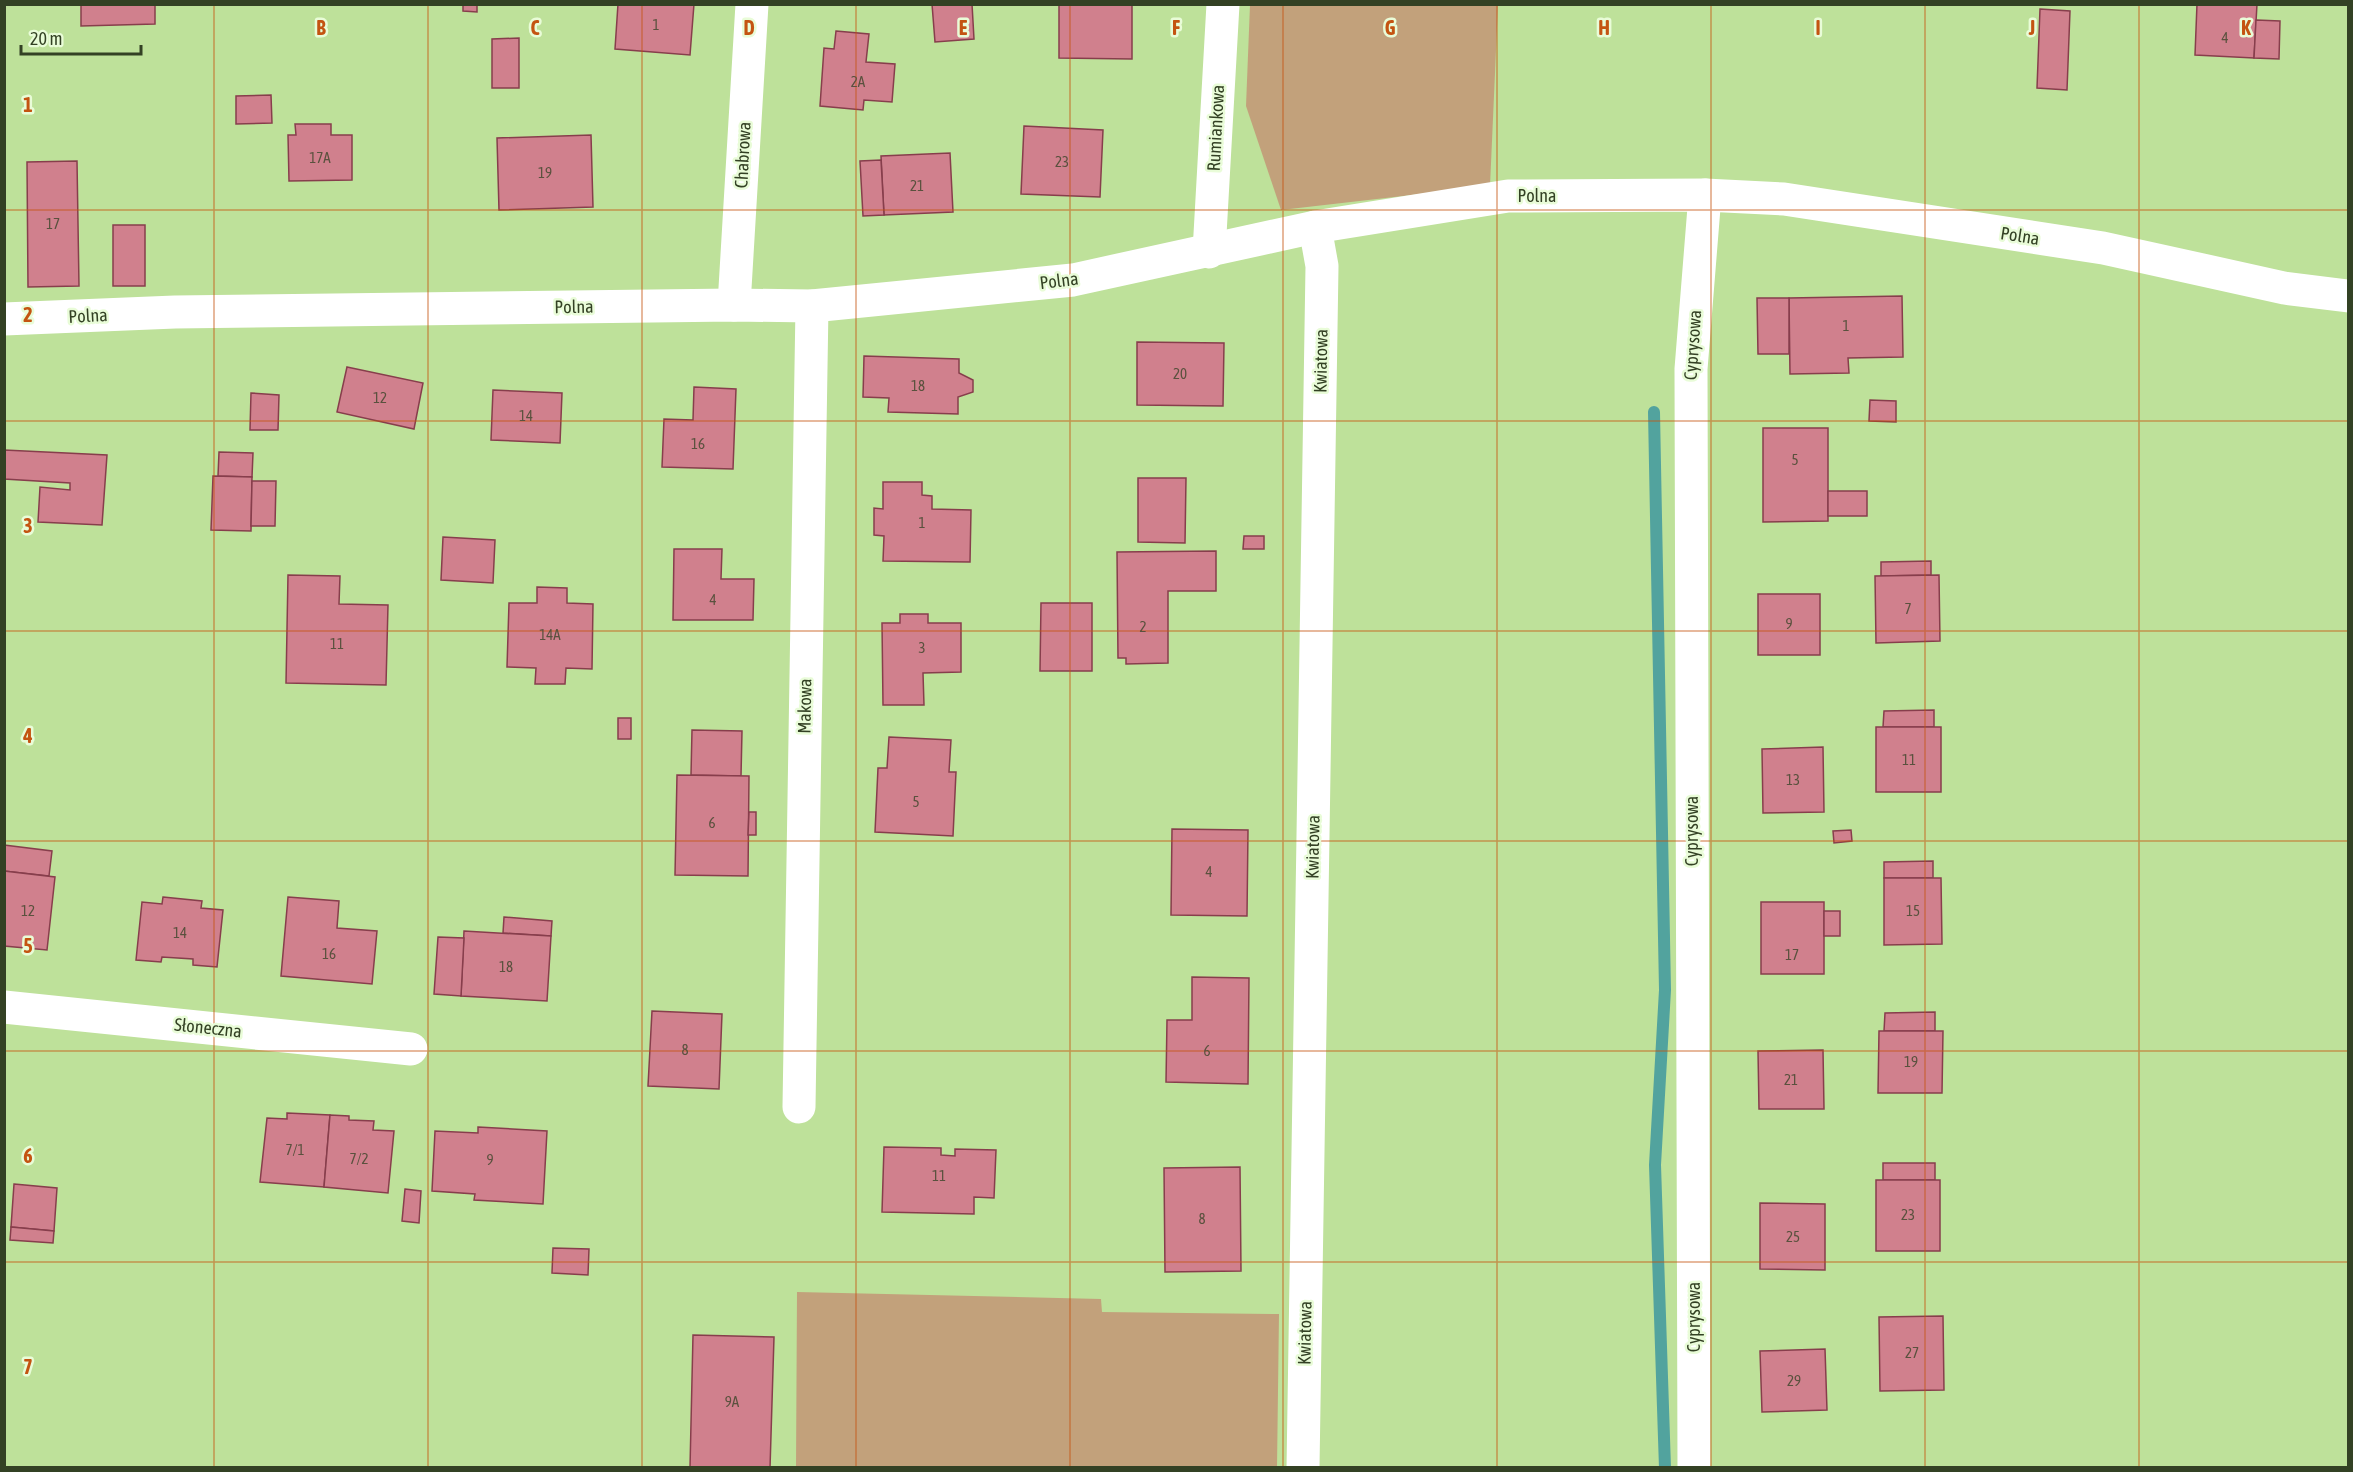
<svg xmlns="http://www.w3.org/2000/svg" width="2353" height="1472" font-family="'Asap Condensed',sans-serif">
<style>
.green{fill:#c2a17b}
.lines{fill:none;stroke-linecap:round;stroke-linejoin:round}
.stream{stroke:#52a39e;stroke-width:12}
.building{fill:#d0808d;stroke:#873e4c;stroke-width:1.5}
.street{stroke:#fff;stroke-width:33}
.grid{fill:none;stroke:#c45411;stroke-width:1.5;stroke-opacity:0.55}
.labels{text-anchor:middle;stroke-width:5;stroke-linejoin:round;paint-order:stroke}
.number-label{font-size:15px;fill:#5a513e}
.street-label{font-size:18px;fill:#334124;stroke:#e9fcd8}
.grid-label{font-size:20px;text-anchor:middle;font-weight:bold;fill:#c45411;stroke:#e9fcd8;stroke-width:5;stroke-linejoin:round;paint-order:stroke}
</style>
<rect width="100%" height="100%" fill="#bee19a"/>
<g class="green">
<polygon points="1250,5 1498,5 1490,186 1281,210 1246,106"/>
<polygon points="797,1292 1101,1299 1102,1312 1279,1314 1277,1467 796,1467"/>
</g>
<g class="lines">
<polyline class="stream" points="1654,412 1665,990 1655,1165 1665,1468"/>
</g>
<g class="building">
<polygon points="81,4 155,4 155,24 81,26"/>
<polygon points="463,4 477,4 477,12 463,11"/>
<polygon points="618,4 694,4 690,55 615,49"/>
<polygon points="932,4 972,4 974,39 935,42"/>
<polygon points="1059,4 1132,4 1132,59 1059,58"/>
<polygon points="2197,4 2257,4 2254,58 2195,55"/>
<polygon points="2040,9 2070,11 2067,90 2037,88"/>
<polygon points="2256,20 2280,21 2279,59 2254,58"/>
<polygon points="836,31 869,34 866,62 895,64 892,102 864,100 863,110 820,106 824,48 834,49"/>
<polygon points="519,38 519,88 492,88 492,39"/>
<polygon points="271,95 272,123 236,124 236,96"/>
<polygon points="295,124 331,124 331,135 352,135 352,180 289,181 288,135 296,135"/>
<polygon points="1024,126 1103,130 1100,197 1021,194"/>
<polygon points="591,135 593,207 499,210 497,138"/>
<polygon points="950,153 953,212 884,215 881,156"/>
<polygon points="881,160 884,215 863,216 860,161"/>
<polygon points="77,161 79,286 28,287 27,162"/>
<rect x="113" y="225" width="32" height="61"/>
<polygon points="1902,296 1903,357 1848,358 1849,373 1790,374 1789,298"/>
<polygon points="1757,298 1789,298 1789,354 1758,354"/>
<polygon points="1137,342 1224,343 1223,406 1137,405"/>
<polygon points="864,356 959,359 959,373 973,380 973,392 958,397 958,414 888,412 889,398 863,397"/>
<polygon points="347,367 423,383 414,429 337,412"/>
<polygon points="694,387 736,389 733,469 662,467 664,419 693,420"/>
<polygon points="493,390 562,393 560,443 491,440"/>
<polygon points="251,393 279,395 278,430 250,430"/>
<polygon points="1870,400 1896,401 1896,422 1869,421"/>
<polygon points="1763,428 1828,428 1828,521 1763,522"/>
<polygon points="4,450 107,455 102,525 38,522 40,487 70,490 70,483 4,479"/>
<polygon points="219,452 253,453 252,477 218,476"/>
<polygon points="213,476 252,477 251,531 211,530"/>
<polygon points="1138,478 1186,478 1185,543 1138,542"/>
<polygon points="252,481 276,481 275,526 251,526"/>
<polygon points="883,482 922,482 922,495 932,496 932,509 971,510 970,562 883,561 884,536 874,535 874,508 883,509"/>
<rect x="1828" y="491" width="39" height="25"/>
<polygon points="1244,536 1264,536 1264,549 1243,549"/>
<polygon points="443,537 495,540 493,583 441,580"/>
<polygon points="674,549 722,549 721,579 754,579 753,620 673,620"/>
<polygon points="1216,551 1216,591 1168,591 1168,663 1126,664 1126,658 1118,658 1117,552"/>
<polygon points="1931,561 1931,575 1881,576 1881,562"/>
<polygon points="288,575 340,576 339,604 388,605 386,685 286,683"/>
<polygon points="1939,575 1940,641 1876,643 1875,576"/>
<polygon points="537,587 567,588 567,603 593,604 592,669 566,668 565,684 535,684 536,668 507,667 509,603 537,603"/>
<rect x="1758" y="594" width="62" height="61"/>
<polygon points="1041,603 1092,603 1092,671 1040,671"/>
<polygon points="900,614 928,614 928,623 961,623 961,672 923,673 924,705 883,705 882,623 900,623"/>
<polygon points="1934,710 1934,727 1883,727 1884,711"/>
<rect x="618" y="718" width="13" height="21"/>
<rect x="1876" y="727" width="65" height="65"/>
<polygon points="692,730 742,731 741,776 691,775"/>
<polygon points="889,737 951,740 949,772 956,772 953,836 875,832 878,768 887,768"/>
<polygon points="1823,747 1824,812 1763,813 1762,749"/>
<polygon points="677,775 749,776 748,876 675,875"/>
<polygon points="749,812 756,812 756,835 748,835"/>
<polygon points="1172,829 1248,830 1247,916 1171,915"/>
<polygon points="1851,830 1852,841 1834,843 1833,831"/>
<polygon points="4,845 52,851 49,876 4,871"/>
<polygon points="1933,861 1933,878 1884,878 1884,862"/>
<polygon points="4,871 55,877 47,950 4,946"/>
<polygon points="1884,878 1941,878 1942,944 1884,945"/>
<polygon points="163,897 202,901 201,908 223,910 217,967 193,965 193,959 162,957 161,962 136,960 142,902 162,904"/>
<polygon points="288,897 339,901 337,928 377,931 372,984 281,976"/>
<rect x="1761" y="902" width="63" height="72"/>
<rect x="1824" y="911" width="16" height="25"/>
<polygon points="504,917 552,921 551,936 503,933"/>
<polygon points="464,931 551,936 547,1001 461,996"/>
<polygon points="438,937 464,938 461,996 434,994"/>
<polygon points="1192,977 1249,978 1248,1084 1166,1082 1167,1020 1192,1020"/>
<polygon points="652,1011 722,1014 719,1089 648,1086"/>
<polygon points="1935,1012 1935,1031 1884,1031 1885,1013"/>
<polygon points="1879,1031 1943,1031 1942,1093 1878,1093"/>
<polygon points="1823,1050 1824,1109 1759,1109 1758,1051"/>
<polygon points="287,1113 330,1115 324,1187 260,1182 267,1118 287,1119"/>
<polygon points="330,1115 349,1116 349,1120 374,1121 373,1130 394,1131 388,1193 324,1187"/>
<polygon points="478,1127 547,1131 543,1204 474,1200 475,1194 432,1191 435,1131 478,1133"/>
<polygon points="884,1147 941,1148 941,1155 955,1156 955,1149 996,1150 994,1198 974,1197 974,1214 882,1212"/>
<rect x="1883" y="1163" width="52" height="17"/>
<polygon points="1240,1167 1241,1271 1165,1272 1164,1168"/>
<rect x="1876" y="1180" width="64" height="71"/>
<polygon points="14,1184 57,1188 54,1231 11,1227"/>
<polygon points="405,1189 421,1191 419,1223 402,1221"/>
<polygon points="1760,1203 1825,1204 1825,1270 1760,1269"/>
<polygon points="11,1227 54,1231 53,1243 10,1240"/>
<polygon points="553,1248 589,1249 588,1275 552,1273"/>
<polygon points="1943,1316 1944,1390 1880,1391 1879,1317"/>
<polygon points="693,1335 774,1337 770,1468 690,1468"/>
<polygon points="1825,1349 1827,1410 1762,1412 1760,1351"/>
</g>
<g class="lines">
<g class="street">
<polyline points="1209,252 1223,4"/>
<polyline points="734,305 752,4"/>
<polyline points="4,319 175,312 734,305 812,306 1073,280 1315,227 1508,196 1705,195 1784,199 2103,248 2284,288 2348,296"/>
<polyline points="4,1007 411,1049"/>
<polyline points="799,1107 812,306"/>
<polyline points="1303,1468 1322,266 1315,227"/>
<polyline points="1694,1468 1691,369 1705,195"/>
</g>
</g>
<path class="grid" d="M214,4V1468M428,4V1468M642,4V1468M856,4V1468M1070,4V1468M1283,4V1468M1497,4V1468M1711,4V1468M1925,4V1468M2139,4V1468M4,210H2348M4,421H2348M4,631H2348M4,841H2348M4,1051H2348M4,1262H2348"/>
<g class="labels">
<g class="number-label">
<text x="656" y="30">1</text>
<text x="2225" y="43">4</text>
<text x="858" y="87">2A</text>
<text x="320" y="163">17A</text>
<text x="1062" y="167">23</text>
<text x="545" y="178">19</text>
<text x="917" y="191">21</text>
<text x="53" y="229">17</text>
<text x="1846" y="331">1</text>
<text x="1180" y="379">20</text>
<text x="918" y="391">18</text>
<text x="380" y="403">12</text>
<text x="526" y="421">14</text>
<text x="698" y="449">16</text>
<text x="1795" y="465">5</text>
<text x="922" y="528">1</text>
<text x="713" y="605">4</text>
<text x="1908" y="614">7</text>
<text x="1789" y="629">9</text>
<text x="1143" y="632">2</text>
<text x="550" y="640">14A</text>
<text x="337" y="649">11</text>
<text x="922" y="653">3</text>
<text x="1909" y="765">11</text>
<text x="1793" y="785">13</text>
<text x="916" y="807">5</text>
<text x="712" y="828">6</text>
<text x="1209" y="877">4</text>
<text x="28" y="916">12</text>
<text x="1913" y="916">15</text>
<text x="180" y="938">14</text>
<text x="329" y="959">16</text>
<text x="1792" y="960">17</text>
<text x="506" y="972">18</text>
<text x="685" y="1055">8</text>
<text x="1207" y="1056">6</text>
<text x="1911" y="1067">19</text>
<text x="1791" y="1085">21</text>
<text x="295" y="1155">7/1</text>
<text x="359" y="1164">7/2</text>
<text x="490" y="1165">9</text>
<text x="939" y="1181">11</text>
<text x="1908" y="1220">23</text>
<text x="1202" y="1224">8</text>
<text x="1793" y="1242">25</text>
<text x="1912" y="1358">27</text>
<text x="1794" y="1386">29</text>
<text x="732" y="1407">9A</text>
</g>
<g class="street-label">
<text transform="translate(1216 128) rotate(-87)" y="6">Rumiankowa</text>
<text transform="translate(743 155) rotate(-87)" y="6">Chabrowa</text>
<text x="1537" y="202">Polna</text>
<text transform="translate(2020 236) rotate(9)" y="6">Polna</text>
<text transform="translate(1059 281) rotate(-7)" y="6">Polna</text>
<text transform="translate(574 307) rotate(-1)" y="6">Polna</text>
<text transform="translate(88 316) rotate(-3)" y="6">Polna</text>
<text transform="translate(1693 345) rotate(-86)" y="6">Cyprysowa</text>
<text transform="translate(1321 361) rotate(-89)" y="6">Kwiatowa</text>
<text transform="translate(805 706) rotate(-89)" y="6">Makowa</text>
<text transform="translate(1692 831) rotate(-90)" y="6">Cyprysowa</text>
<text transform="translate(1313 847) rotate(-89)" y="6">Kwiatowa</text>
<text transform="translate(208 1028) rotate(6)" y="6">Słoneczna</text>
<text transform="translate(1694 1317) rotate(-90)" y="6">Cyprysowa</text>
<text transform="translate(1305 1333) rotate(-89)" y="6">Kwiatowa</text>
</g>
</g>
<g class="grid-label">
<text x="321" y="35">B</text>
<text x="535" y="35">C</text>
<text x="749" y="35">D</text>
<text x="963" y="35">E</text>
<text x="1176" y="35">F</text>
<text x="1390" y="35">G</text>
<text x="1604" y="35">H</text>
<text x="1818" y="35">I</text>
<text x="2032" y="35">J</text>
<text x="2246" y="35">K</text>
<text x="28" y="112">1</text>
<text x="28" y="322">2</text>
<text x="28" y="533">3</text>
<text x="28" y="743">4</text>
<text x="28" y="953">5</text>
<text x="28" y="1163">6</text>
<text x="28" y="1374">7</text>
</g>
<rect width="2353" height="1472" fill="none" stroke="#334124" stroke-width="12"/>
<path d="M21 45v9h120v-9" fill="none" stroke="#334124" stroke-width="3"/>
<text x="30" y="45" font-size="18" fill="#334124" stroke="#e9fcd8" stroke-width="4.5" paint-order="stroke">20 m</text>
</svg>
